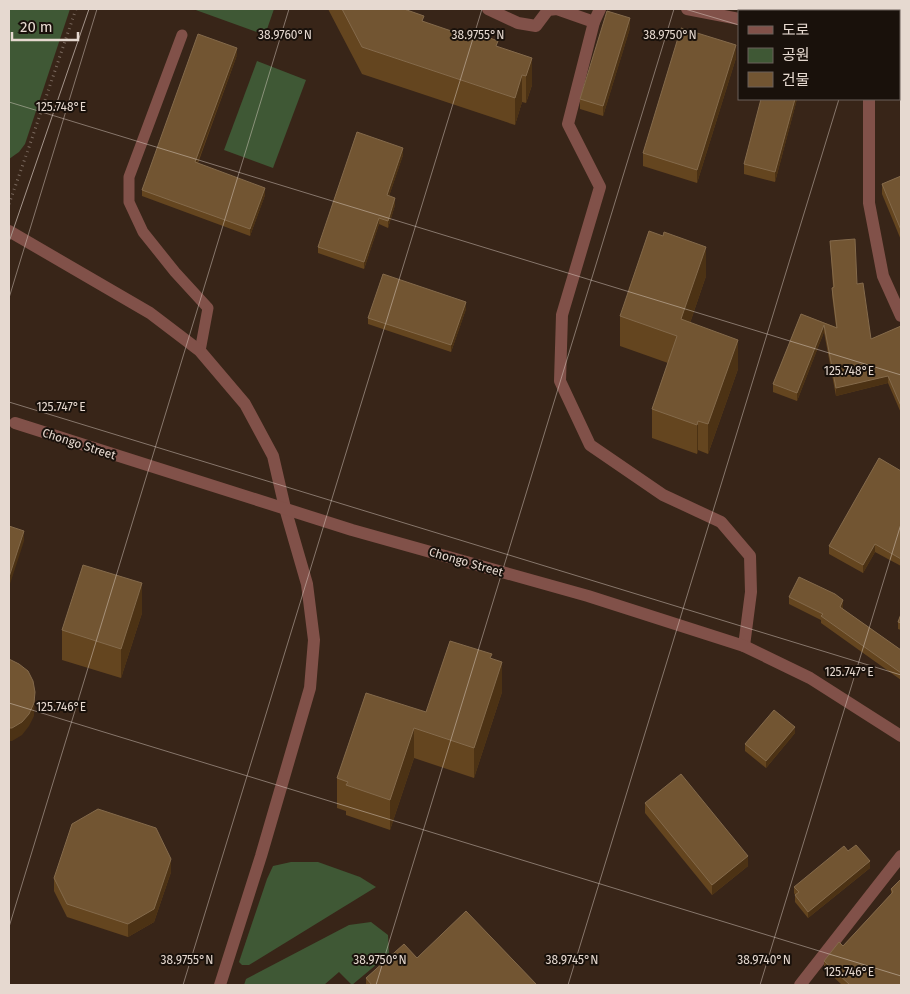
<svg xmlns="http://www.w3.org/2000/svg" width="910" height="994" font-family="'Fira Sans','Noto Sans KR',sans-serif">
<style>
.green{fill:#3f5835}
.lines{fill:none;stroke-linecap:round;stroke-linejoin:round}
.path{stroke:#7a695e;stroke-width:3;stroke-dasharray:1 4;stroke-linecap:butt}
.service{stroke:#815149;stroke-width:11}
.minor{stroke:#815149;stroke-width:12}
.tertiary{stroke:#815149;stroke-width:12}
.tram{stroke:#a5958b;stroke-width:1}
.wall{fill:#64451f}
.shaded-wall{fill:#4c3214}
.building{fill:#725532;stroke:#846a4b}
.ticks{fill:none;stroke:#e6d9d0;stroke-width:1;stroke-opacity:0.45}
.labels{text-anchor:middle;stroke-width:4;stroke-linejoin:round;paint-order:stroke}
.street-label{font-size:12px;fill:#e6d9d0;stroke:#19110b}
.ticks-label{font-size:12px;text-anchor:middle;fill:#e6d9d0;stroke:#19110b;stroke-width:4;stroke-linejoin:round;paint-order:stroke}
</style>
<rect width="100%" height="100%" fill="#382518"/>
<g class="green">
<polygon points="9,9 70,9 25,144 19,152 9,159"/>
<polygon points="193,9 274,9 265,35"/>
<polygon points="257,61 306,80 273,168 224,150"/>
<polygon points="291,862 318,862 360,877 376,887 249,965 242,965 239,962 267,879 273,866"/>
<polygon points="371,922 388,935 389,954 352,985 339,972 324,985 244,985 246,979 349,925"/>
</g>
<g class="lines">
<polyline class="path" points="9,204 28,150 76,9"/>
<polyline class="service" points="182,35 129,177 129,202 143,232 175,272 208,308 200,351"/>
<g class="minor">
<polyline points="488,9 518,23 536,26 548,10 557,9 594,22"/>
<polyline points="600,9 594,22 568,124 600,187 562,315 560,381 590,445 663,495 721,522 750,556 751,592 744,646"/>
<polyline points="687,9 739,19"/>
<polyline points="899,33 901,32"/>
<polyline points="869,99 869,203 883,276 901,316"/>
<polyline points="9,231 150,313 200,351 245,404 273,456 285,508 307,584 314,640 310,688 261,856 220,985"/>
<polyline points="800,985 901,856"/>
</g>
<polyline class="tertiary" points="15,423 352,530 588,596 744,646 810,678 901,736"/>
<polyline class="tram" points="9,242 89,9"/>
</g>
<g class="wall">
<polygon points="328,9 404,9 424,22 532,58 532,85 526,103 522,102 515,125 362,74"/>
<polygon points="848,9 875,9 875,11 859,11"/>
<polygon points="630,28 603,116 580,109 580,99"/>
<polygon points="237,55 198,163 265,195 250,236 142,196 142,190"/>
<polygon points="736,58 697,183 643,166 643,153"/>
<polygon points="797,99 775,182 744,174 744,164"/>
<polygon points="403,155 389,196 395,205 388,228 379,224 364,269 318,253 318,247"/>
<polygon points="901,176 901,240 882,194 882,184"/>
<polygon points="830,241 857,284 871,339 901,326 901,413 888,383 836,396 824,332 797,401 773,392 773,384 801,314 836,327 832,295 832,288 833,287"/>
<polygon points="706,276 690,323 738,369 708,454 698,450 697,454 652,438 652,409 668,363 620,346 620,316"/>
<polygon points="466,309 451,352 368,324 368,318"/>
<polygon points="901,471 901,566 875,552 863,573 829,554 829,546"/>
<polygon points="789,597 843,607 843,609 901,650 901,680 821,623 821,620 789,604"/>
<polygon points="142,613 121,678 62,660 62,630"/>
<polygon points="901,614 901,630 898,629 898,622"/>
<polygon points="492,659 502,692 474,778 414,758 390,830 346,815 346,811 337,808 337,778 426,712"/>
<polygon points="795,733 766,768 745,751 745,744"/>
<polygon points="645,803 748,866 712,895 645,813"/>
<polygon points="848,851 870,868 808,918 795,902 795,895 794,893 794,887"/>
<polygon points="171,872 154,922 128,937 67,917 54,891 54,878"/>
<polygon points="901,879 901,985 842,985 824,968 824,961 843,946 891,894 891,889"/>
<polygon points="417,958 537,985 366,985 366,978"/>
</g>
<g class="shaded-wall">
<polygon points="630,18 630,28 603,116 603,106"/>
<polygon points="736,45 736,58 697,183 697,170"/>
<polygon points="237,48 237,55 195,169 195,162"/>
<polygon points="532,58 532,85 526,103 526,76"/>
<polygon points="522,75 522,102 515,125 515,98"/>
<polygon points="795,99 797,99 775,182 775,172"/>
<polygon points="403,148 403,155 387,202 387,195"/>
<polygon points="265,188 265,195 250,236 250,229"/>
<polygon points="395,198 395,205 388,228 388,221"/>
<polygon points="379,218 379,224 364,269 364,262"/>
<polygon points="706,247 706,276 681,349 681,319"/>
<polygon points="466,302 466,309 451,352 451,345"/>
<polygon points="824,325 824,332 797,401 797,393"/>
<polygon points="738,340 738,369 708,454 708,424"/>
<polygon points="888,376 888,383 836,396 836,388"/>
<polygon points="698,421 698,450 697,454 697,425"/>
<polygon points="24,531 24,541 9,587 9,577"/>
<polygon points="875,544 875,552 863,573 863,565"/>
<polygon points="142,583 142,613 121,678 121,649"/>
<polygon points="843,600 843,607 840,614 840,607"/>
<polygon points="502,662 502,692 474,778 474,748"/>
<polygon points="35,692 34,716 29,726 22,735 12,741 9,741 9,728"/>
<polygon points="795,727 795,733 766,768 766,761"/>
<polygon points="414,728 414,758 390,830 390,800"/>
<polygon points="748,856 748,866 712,895 712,885"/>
<polygon points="171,859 171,872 154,922 128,937 128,924"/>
<polygon points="870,861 870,868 808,918 808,912"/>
</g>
<g class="building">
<polygon points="342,9 404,9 424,16 422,21 466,36 468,30 498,41 496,46 532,58 526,76 522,75 515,98 362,47"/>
<polygon points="607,11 630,18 603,106 580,99"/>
<polygon points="681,28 736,45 697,170 643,153"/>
<polygon points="198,34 237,48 195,162 265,188 250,229 142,190"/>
<polygon points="761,99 795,99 775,172 744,164"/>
<polygon points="357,132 403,148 387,195 395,198 388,221 379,218 364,262 318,247"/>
<polygon points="901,176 901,230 882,184"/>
<polygon points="649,231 663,236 664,232 706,247 681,319 738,340 708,424 698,421 697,425 652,409 677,336 620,316"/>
<polygon points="855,239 857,284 863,283 871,339 901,326 901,406 888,376 836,388 824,325 797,393 773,384 801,314 837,328 832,288 834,287 830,241"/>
<polygon points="383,274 466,302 451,345 368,318"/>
<polygon points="879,458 901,471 901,559 875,544 863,565 829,546"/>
<polygon points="9,526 24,531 9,577"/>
<polygon points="83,565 142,583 121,649 62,630"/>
<polygon points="799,577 835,594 843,600 840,607 901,650 901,673 821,616 823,614 789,597"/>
<polygon points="901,614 901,623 898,622"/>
<polygon points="450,641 492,654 490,658 502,662 474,748 414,728 390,800 346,785 348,782 337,778 366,693 426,712"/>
<polygon points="9,659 19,664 28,671 33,681 35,692 34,703 29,714 22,722 12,728 9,728"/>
<polygon points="774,710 795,727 766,761 745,744"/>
<polygon points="681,774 748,856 712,885 645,803"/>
<polygon points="98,809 156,828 171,859 154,909 128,924 67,904 54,878 72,824"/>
<polygon points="856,845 870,861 808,912 795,895 799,892 794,887 844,846 848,851"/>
<polygon points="901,879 901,985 850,985 824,961 839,942 843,946 893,892 891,889"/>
<polygon points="466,911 537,985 372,985 366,978 404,944 417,958"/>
</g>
<path class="ticks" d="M685,9L739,25M866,11V9M899,74L901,75M9,102L901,375M9,298L97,9M9,402L901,675M9,703L901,976M9,927L289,9M183,985L482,9M376,985L674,9M568,985L839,99M760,985L901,524"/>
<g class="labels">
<g class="street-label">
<text transform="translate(79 444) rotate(18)" y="4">Chongo Street</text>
<text transform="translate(466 562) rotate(16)" y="4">Chongo Street</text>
</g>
</g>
<g class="ticks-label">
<text x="285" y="39">38.9760°N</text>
<text x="478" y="39">38.9755°N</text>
<text x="670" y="39">38.9750°N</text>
<text x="61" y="111">125.748°E</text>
<text x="849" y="375">125.748°E</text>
<text x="61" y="411">125.747°E</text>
<text x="849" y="676">125.747°E</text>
<text x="61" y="711">125.746°E</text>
<text x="187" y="964">38.9755°N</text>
<text x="380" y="964">38.9750°N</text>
<text x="572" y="964">38.9745°N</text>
<text x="764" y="964">38.9740°N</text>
<text x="849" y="976">125.746°E</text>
</g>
<rect width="910" height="994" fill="none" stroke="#e6d9d0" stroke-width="20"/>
<rect x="738" y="10" width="162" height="90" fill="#19110b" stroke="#6b615a"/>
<rect x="748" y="26" width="25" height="8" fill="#815149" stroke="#6b615a"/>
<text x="782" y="35" font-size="15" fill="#e6d9d0">도로</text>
<rect x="748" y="48" width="25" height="15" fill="#3f5835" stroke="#6b615a"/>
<text x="782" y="60" font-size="15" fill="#e6d9d0">공원</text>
<rect x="748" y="72" width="25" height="15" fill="#725532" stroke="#6b615a"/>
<text x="782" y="85" font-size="15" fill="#e6d9d0">건물</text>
<path d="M12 32v8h66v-8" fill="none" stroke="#e6d9d0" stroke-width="2.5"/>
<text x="20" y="32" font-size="15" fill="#e6d9d0" stroke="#19110b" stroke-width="4" paint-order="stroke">20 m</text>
</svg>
